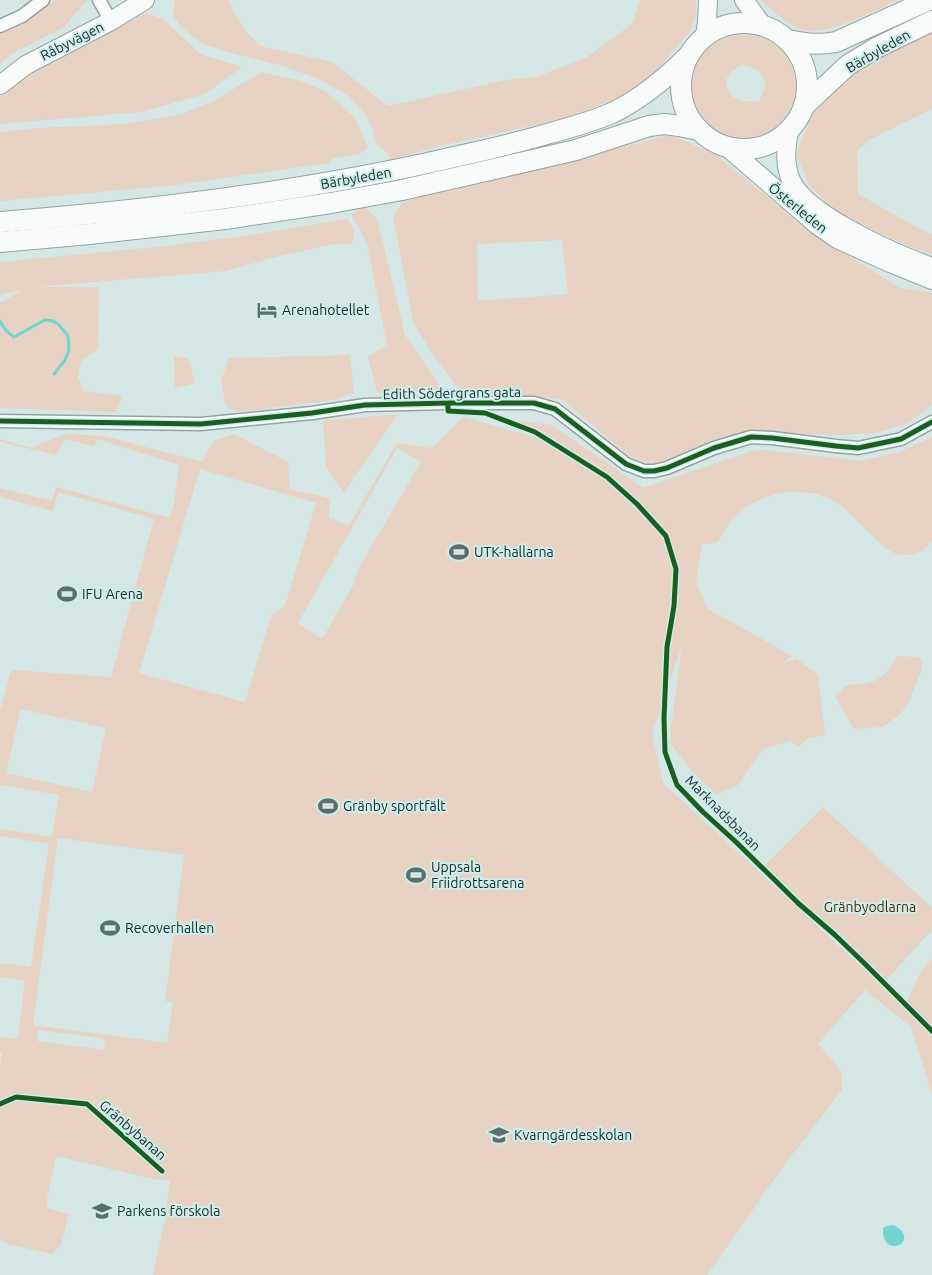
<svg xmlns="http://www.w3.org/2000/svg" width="932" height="1275" font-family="Ubuntu,sans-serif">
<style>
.green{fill:#e7d2c3;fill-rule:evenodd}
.water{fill:#6fd5ce}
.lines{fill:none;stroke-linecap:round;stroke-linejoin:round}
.stream{stroke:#6fd5ce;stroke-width:3}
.street-casing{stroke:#95a4a2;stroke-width:15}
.secondary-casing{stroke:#95a4a2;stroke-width:20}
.primary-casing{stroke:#95a4a2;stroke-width:22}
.street{stroke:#f9fbfb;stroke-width:12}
.secondary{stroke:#f9fbfb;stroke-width:18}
.primary{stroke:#f9fbfb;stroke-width:20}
.cycleway-casing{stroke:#ccefeb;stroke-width:8}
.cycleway{stroke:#1b5e20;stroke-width:5}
.labels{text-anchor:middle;stroke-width:4;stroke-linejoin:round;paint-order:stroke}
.street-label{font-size:14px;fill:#202d2c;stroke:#ccefeb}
.poi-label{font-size:14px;fill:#202d2c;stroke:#ccefeb;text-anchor:start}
.park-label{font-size:14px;fill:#521e00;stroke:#ccefeb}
</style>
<rect width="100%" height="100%" fill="#d4e7e5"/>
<g class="green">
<polygon points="55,0 87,0 64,27 13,53 0,64 0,31 39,12"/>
<polygon points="174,0 228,0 243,28 260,46 332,62 388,106 506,80 536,77 587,57 632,24 640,0 696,0 696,17 688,34 658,69 628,93 572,117 440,146 390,160 388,153 377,145 372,126 363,112 346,94 316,78 283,66 227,52 201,43 181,27 173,15 175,4"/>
<path d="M760,0H898C874,11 830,35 804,30C791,28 771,9 760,0Z"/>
<polygon points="145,13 163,19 200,54 242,67 205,94 141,112 0,124 0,97 34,71"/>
<polygon points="932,30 932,109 867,141 857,152 858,194 918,228 932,234 932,254 916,249 855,222 826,203 809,184 796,155 811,116 850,76 894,49"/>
<path d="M736,34C742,35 749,34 755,35C782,42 800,69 795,96C791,113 780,129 762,135C759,136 755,138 751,139C743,140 733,138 725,135C684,118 679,63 718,41C723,38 730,36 736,34ZM741,65C764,67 771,81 759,101H744L733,97L727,88L726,80L730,73Z"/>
<polygon points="261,72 301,81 325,91 354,117 368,147 360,154 332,158 328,163 177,185 0,201 0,132 40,128 125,124 182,114 216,100"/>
<path d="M670,135L715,154L811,232L900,288L932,293V404L931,406L908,423L875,433L837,435L749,432L653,466L628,455L563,400L515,394L461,392L433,355L413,322L393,216L403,202ZM562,240L568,294L478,301L477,244Z"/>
<polygon points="363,206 377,219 405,335 436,380 441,392 377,393 368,357 387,345 367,244 352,215"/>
<polygon points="347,219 355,230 352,244 335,244 279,256 226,271 34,287 99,287 98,349 81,361 78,377 84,391 122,396 116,412 0,408 0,301 3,302 23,289 0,295 0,262 166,246 251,235"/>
<polygon points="350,355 354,393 334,400 237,412 226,406 221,381 229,358"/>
<polygon points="174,356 188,358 195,383 175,388"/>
<polygon points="398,414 344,492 326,467 323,421"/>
<path d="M463,417L535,437L521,421L552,425L643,488L752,451L765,450L861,461L899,452L932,437V540L931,543L923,550L912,555H898L885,548L843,507L830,499L815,493L790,492L779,493L756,501L744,509L731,521L717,543L702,544L696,582L708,609L792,656L781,664L796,659L818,674L825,735L807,739L798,747L791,741L763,749L737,786L716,794L692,771L670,743L671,727L682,645L652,734L663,783L904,1006L922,970L932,959V1094L911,1027L865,990L818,1044L841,1071L842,1090L785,1164L707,1275H153L166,1215L170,1181L153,1179L56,1156L47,1199V1208L69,1214L61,1245L52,1254L8,1244L0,1240V1068L2,1052L0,1051V1037L18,1039L25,981L0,977V963L31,967L49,844L0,836V829L52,837L59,795L0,785V711L11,670L111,677L154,519L58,492L53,511L0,497V488L52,501L56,487L170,518L174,502L179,465L97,439L94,446L64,439L57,455L0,442V439L31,448L66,434L104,436L203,462L213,441L234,434L288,462L290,488H284L330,498L329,518L349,525L397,443L432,448ZM397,448L421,462L357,571L354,584L322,639L298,623ZM200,469L316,503L285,606L271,616L245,702L139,673ZM21,709L106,728L92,792L6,773ZM58,838L184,855L165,1001L173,1002L167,1043L33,1025ZM38,1030L105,1039L104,1050L37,1041Z"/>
<polygon points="898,656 918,657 923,662 921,671 908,704 899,715 882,727 854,729 835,696 847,685 865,684 877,680 888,671"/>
<polygon points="823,807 932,908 932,930 887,979 764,866"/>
</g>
<path class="water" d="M894,1225C923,1242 881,1261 883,1228L887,1226Z"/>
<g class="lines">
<path class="stream" d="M0,321C3,328 7,332 14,337L45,320L53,321L59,325L68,336L69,350L65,360L54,374"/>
<defs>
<g id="street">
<polyline points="99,0 111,21"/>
<polyline points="0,26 22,16 43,0"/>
<polyline points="0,421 201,424 312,413 365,405 448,403 534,403 555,409 626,464 644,471 654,471 667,468 714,448 751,437 772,438 836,446 858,448 901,439 932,422"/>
</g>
<g id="secondary">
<polyline points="744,0 763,26"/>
<polyline points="705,37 707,21 708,0"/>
<polyline points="0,85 26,65 111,21 145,0"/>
<path d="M789,131C786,147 784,164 791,180C806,215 896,254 932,267"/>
<polyline points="727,147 817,225 837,239 890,263 932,280"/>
</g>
<g id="primary">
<circle cx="744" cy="86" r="63"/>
<path d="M788,40C806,44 818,45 836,42L929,0"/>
<polyline points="804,106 848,65 876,48 932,21"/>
<path d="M0,222C155,210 311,191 463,155C491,149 519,142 547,134C569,128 591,122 612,113C641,99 664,80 687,57"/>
<polyline points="0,242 90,234 225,219 331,203 402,190 503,167 576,150 649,126 665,124 679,126 699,130"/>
</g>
</defs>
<use href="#street" class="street-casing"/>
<use href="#secondary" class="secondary-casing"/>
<use href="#primary" class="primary-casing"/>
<use href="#street" class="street"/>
<use href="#secondary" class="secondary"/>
<use href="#primary" class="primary"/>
<defs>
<g id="cycleway">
<polyline points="448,405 448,411 485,413 535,432 607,477 637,504 666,536 676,569 674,606 667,647 664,718 665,752 677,785 703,812 736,842 798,903 835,935 864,963 932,1031"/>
<polyline points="0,421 201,424 312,413 365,405 448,403 534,403 555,409 626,464 644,471 654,471 667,468 714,448 751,437 772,438 836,446 858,448 901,439 932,422"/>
<polyline points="0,1104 16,1097 87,1104 162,1171"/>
</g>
</defs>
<use href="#cycleway" class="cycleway-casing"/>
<use href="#cycleway" class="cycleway"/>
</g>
<defs>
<symbol id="hotel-bare" viewBox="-9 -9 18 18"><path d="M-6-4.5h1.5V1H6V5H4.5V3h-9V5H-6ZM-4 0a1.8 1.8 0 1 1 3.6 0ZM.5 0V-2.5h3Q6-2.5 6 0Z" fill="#5f6e6d" stroke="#ccefeb" stroke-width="2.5" paint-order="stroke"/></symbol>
<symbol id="stadium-bare" viewBox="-9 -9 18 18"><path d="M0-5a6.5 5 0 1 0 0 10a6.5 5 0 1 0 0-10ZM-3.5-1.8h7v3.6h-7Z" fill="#5f6e6d" stroke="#ccefeb" stroke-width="2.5" paint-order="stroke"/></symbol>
<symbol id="school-bare" viewBox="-9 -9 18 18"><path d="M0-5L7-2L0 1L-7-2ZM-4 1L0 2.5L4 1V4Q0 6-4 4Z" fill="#5f6e6d" stroke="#ccefeb" stroke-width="2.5" paint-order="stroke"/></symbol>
</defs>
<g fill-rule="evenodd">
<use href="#hotel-bare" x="253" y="296" width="28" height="28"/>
<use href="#stadium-bare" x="445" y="538" width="28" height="28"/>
<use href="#stadium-bare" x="53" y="580" width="28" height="28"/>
<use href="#stadium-bare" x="314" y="792" width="28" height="28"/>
<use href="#stadium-bare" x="402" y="861" width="28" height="28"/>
<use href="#stadium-bare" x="96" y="914" width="28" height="28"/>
<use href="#school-bare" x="485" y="1121" width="28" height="28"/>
<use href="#school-bare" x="88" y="1197" width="28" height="28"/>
</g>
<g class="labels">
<g class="street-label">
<text transform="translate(72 41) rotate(-27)" y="5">Råbyvägen</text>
<text transform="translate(878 51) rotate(-30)" y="5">Bärbyleden</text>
<text transform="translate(356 178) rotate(-10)" y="5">Bärbyleden</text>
<text transform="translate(798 208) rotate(39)" y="5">Österleden</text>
<text transform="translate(452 393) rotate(-1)" y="5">Edith Södergrans gata</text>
<text transform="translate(723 813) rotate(45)" y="5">Marknadsbanan</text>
<text transform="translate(133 1130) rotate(41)" y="5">Gränbybanan</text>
</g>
<g class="poi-label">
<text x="282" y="315">Arenahotellet</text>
<text x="474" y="557">UTK-hallarna</text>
<text x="82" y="599">IFU Arena</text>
<text x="343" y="811">Gränby sportfält</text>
<text x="431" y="872">Uppsala<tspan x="431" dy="16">Friidrottsarena</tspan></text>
<text x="125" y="933">Recoverhallen</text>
<text x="514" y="1140">Kvarngärdesskolan</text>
<text x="117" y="1216">Parkens förskola</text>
</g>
<g class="park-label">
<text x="870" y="912">Gränbyodlarna</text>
</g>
</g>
</svg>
